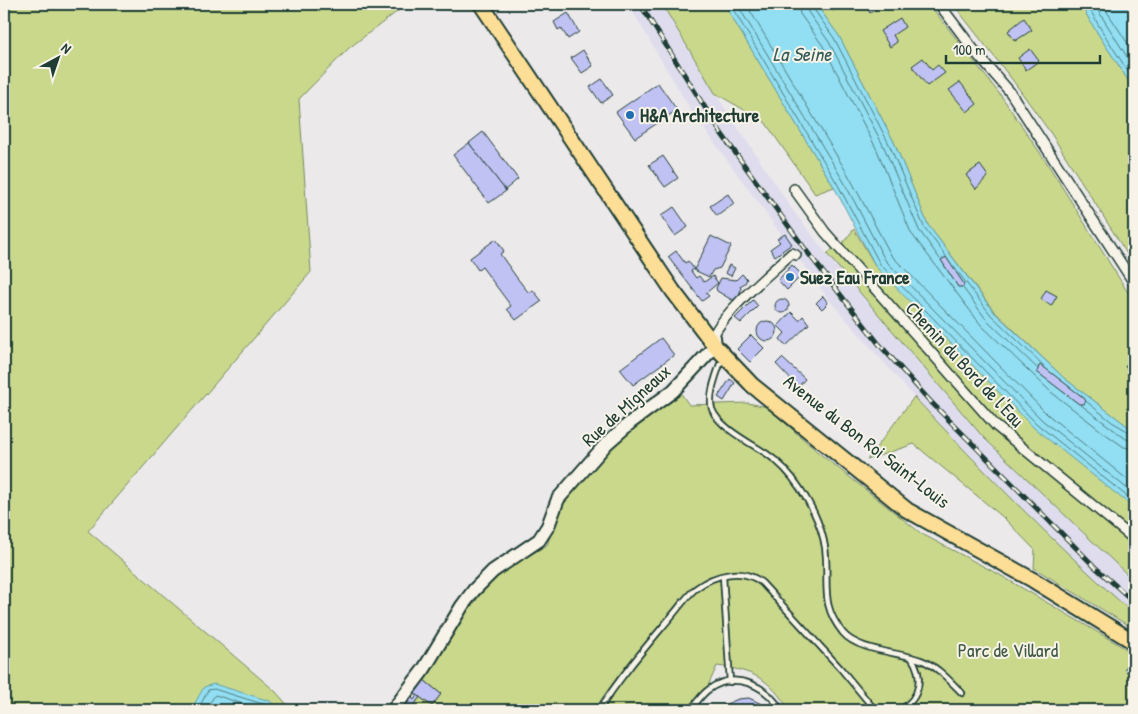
<svg xmlns="http://www.w3.org/2000/svg" width="1138" height="714" font-family="'Patrick Hand',sans-serif">
<style>
.built{fill:#dfdded}
.green{fill:#cad88c;stroke:#748a60}
.water{fill:#92def2;stroke:#649ea6}
.lines{fill:none;stroke-linecap:round;stroke-linejoin:round}
.shore{stroke:#4d7d80;stroke-width:1}
.building{fill:#c0c2f4;stroke:#1f3d34}
.lane-casing{stroke:#1f3d34;stroke-width:8}
.street-casing{stroke:#1f3d34;stroke-width:12}
.secondary-casing{stroke:#1f3d34;stroke-width:16}
.primary-casing{stroke:#1f3d34;stroke-width:18}
.lane{stroke:#f7f3e8;stroke-width:4.5}
.street{stroke:#f7f3e8;stroke-width:9}
.secondary{stroke:#f7f3e8;stroke-width:12}
.primary{stroke:#fcde96;stroke-width:14}
.rail-casing{stroke:#1f3d34;stroke-width:5}
.rail{stroke:#f7f3e8;stroke-width:3;stroke-dasharray:9;stroke-linecap:butt}
.poi-dot{fill:#1f6fb2;stroke:#f7f3e8;stroke-width:2}
.labels{text-anchor:middle;stroke-width:4;stroke-linejoin:round;paint-order:stroke}
.poi-label{font-size:19px;font-weight:bold;fill:#1f3d34;stroke:#f7f3e8;text-anchor:start}
.street-label{font-size:19px;fill:#1f3d34;stroke:#f7f3e8}
.park-label{font-size:19px;fill:#415c46;stroke:#f7f3e8}
.water-label{font-size:20px;font-style:italic;fill:#365d5a;stroke:#f7f3e8}
</style>
<rect width="100%" height="100%" fill="#ece9ea"/>
<filter id="ink" filterUnits="userSpaceOnUse"><feTurbulence type="fractalNoise" baseFrequency=".02" numOctaves="2"/><feDisplacementMap in="SourceGraphic" scale="10" xChannelSelector="R" yChannelSelector="G"/><feConvolveMatrix kernelMatrix="1 2 1 2 8 2 1 2 1" color-interpolation-filters="sRGB"/></filter>
<g filter="url(#ink)">
<polygon class="built" points="628,4 662,4 715,93 794,212 827,254 983,437 1134,581 1134,614 1070,558 977,464 914,397 829,300 692,112"/>
<g class="green">
<polygon points="4,4 407,4 349,48 299,99 311,272 88,531 275,691 292,710 4,710"/>
<polygon points="662,4 724,4 834,187 815,194 765,122 715,93"/>
<polygon points="816,4 842,4 832,11 844,4 929,4 1002,97 1047,163 1134,302 1134,431 1064,378 994,311 928,225 894,142 839,36"/>
<path d="M953,4H1081C1096,35 1118,61 1134,91V265L1052,135L1014,82Z"/>
<polygon points="854,229 876,267 1134,508 1134,533 1000,425 842,244"/>
<polygon points="834,248 1004,440 1032,459 1134,543 1134,581 983,437 827,254"/>
<path d="M680,392L689,405L748,403L767,407L819,453L922,534L1000,575L1128,650L1134,655V710H789C769,678 754,671 717,666L697,710H415L412,708L420,697L432,706L441,694L424,680L466,613L487,586L520,557L523,559L547,545L564,498L621,437Z"/>
<path d="M914,397C985,473 1057,546 1134,614V629L1034,568L1035,550L1004,518L914,444L867,460Z"/>
</g>
<g class="water">
<polygon points="724,4 816,4 839,36 894,142 928,225 994,312 1064,378 1134,431 1134,508 1034,428 876,267 834,187"/>
<path d="M1081,4H1134V91C1118,61 1096,35 1081,4Z"/>
<polygon points="214,684 270,701 273,704 274,710 191,710 204,687"/>
</g>
<g class="lines">
<g class="shore">
<polyline points="730,4 838,185 880,264 1037,424 1134,502"/>
<polyline points="737,4 844,182 885,260 1042,420 1134,494"/>
<polyline points="746,4 850,178 891,255 1047,414 1134,485"/>
<polyline points="798,4 800,14 823,46 877,150 911,233 927,254 981,325 1051,392 1104,433 1124,447 1134,449"/>
<polyline points="806,4 808,12 829,42 884,147 919,230 940,259"/>
<polyline points="812,4 813,8 834,38 889,144 924,227 946,256"/>
<polyline points="1087,4 1099,26 1134,81"/>
<polyline points="1094,4 1134,68"/>
<polyline points="1102,4 1134,53"/>
<polyline points="954,267 991,315 1044,366"/>
<polyline points="963,288 986,319 1037,368"/>
<polyline points="1087,402 1112,422 1134,435"/>
<polyline points="1081,405 1126,439 1134,441"/>
<polyline points="198,710 208,690 214,689 266,705 269,710"/>
<polyline points="205,710 215,695 262,710"/>
</g>
</g>
<g class="building">
<polygon points="865,4 881,4 882,5 870,13"/>
<polygon points="568,13 579,32 568,39 561,28 558,30 554,22"/>
<polygon points="900,18 905,27 893,35 897,42 890,47 880,31"/>
<polygon points="1024,18 1032,30 1015,41 1008,31"/>
<polygon points="1030,49 1039,61 1026,70 1018,58"/>
<polygon points="583,50 593,66 582,73 571,58"/>
<polygon points="923,58 932,70 938,65 945,73 927,86 912,66"/>
<polygon points="602,79 613,95 601,103 590,87"/>
<polygon points="960,82 977,104 967,112 949,90"/>
<polygon points="658,83 677,110 635,138 616,112"/>
<polygon points="483,132 518,179 505,190 469,143"/>
<polygon points="469,143 506,191 489,203 453,155"/>
<polygon points="663,156 678,178 665,187 649,165"/>
<polygon points="980,165 988,176 976,189 966,175"/>
<polygon points="728,194 734,204 717,216 710,206"/>
<polygon points="674,207 688,227 675,236 661,216"/>
<polygon points="785,234 792,244 775,256 770,249 780,242 777,239"/>
<polygon points="711,236 731,246 720,268 713,270 709,277 694,270"/>
<polygon points="496,239 504,251 500,254 517,278 529,293 533,290 542,301 516,320 507,309 511,306 482,267 478,270 470,258"/>
<polygon points="676,251 685,263 688,261 694,269 691,271 696,278 699,276 704,282 713,276 718,283 706,293 709,296 702,301 668,257"/>
<polygon points="946,257 964,284 963,287 958,287 941,260"/>
<polygon points="729,265 735,268 731,276 725,273"/>
<polygon points="792,265 802,275 787,290 778,280"/>
<polygon points="742,274 747,279 745,283 740,286 741,289 738,298 732,300 717,291 716,288 721,278 736,280"/>
<polygon points="1046,290 1057,296 1051,306 1041,299"/>
<polygon points="823,296 828,303 822,309 816,303"/>
<circle cx="782" cy="306" r="7"/>
<polygon points="753,300 758,306 741,323 735,318"/>
<polygon points="791,312 799,320 803,316 809,324 786,346 780,339 785,333 778,326"/>
<circle cx="767" cy="331" r="10"/>
<polygon points="751,335 764,348 750,362 737,349"/>
<polygon points="661,338 674,355 633,385 620,369"/>
<polygon points="782,358 805,379 798,387 776,364"/>
<polygon points="1130,360 1134,363 1134,374 1125,367"/>
<polygon points="1041,365 1084,398 1086,401 1084,404 1079,404 1037,372 1039,366"/>
<polygon points="730,379 735,383 724,401 718,397"/>
<polygon points="1130,663 1134,666 1134,679 1124,669"/>
<polygon points="424,680 441,694 432,706 414,693"/>
<polygon points="417,695 420,697 412,708 415,710 401,710 411,697 414,700"/>
<polygon points="749,698 774,710 704,710 708,705 715,709 738,699"/>
</g>
<g class="lines">
<defs>
<g id="lane">
<path d="M720,364C716,376 708,396 712,409C718,427 752,444 767,454C779,462 791,475 799,487C813,507 825,533 826,557C828,588 821,606 843,633C858,651 899,652 921,660C937,666 950,681 962,693"/>
<polyline points="723,576 730,682"/>
<path d="M599,710C620,677 645,648 670,618C678,609 686,597 695,589C715,574 743,567 762,583L841,669L875,710"/>
<path d="M690,710C696,704 701,695 708,690C734,670 766,685 781,710"/>
<path d="M900,710C921,698 924,676 911,657"/>
</g>
<g id="street">
<polyline points="939,4 977,54 1010,92 1134,283"/>
<polyline points="794,189 825,232 996,426 1134,539"/>
<path d="M714,334C729,307 768,275 792,253L796,255"/>
</g>
<polyline id="secondary" points="393,710 424,669 462,606 474,590 493,571 539,540 548,526 558,499 607,443 631,422 673,391 715,346 714,337"/>
<polyline id="primary" points="481,4 673,291 715,346 752,385 907,510 1033,580 1134,642"/>
</defs>
<use href="#lane" class="lane-casing"/>
<use href="#street" class="street-casing"/>
<use href="#secondary" class="secondary-casing"/>
<use href="#primary" class="primary-casing"/>
<use href="#lane" class="lane"/>
<use href="#street" class="street"/>
<use href="#secondary" class="secondary"/>
<use href="#primary" class="primary"/>
<defs>
<polyline id="rail" points="640,4 721,133 808,253 879,344 929,400 1095,567 1134,602"/>
</defs>
<use href="#rail" class="rail-casing"/>
<use href="#rail" class="rail"/>
</g>
</g>
<g class="poi-dot">
<circle cx="630" cy="115" r="5"/>
<circle cx="790" cy="277" r="5"/>
</g>
<g class="labels">
<g class="poi-label">
<text x="640" y="122">H&amp;A Architecture</text>
<text x="800" y="284">Suez Eau France</text>
</g>
<g class="street-label">
<text transform="translate(965 364) rotate(47)" y="7">Chemin du Bord de l'Eau</text>
<text transform="translate(626 405) rotate(-42)" y="7">Rue de Migneaux</text>
<text transform="translate(867 441) rotate(38)" y="7">Avenue du Bon Roi Saint-Louis</text>
</g>
<g class="park-label">
<text x="1008" y="657">Parc de Villard</text>
</g>
<g class="water-label">
<text x="802" y="61">La Seine</text>
</g>
</g>
<rect width="1138" height="714" fill="none" stroke="#f7f3e8" stroke-width="20"/>
<rect x="10" y="10" width="1118" height="694" fill="none" stroke="#1f3d34" stroke-width="2" filter="url(#ink)"/>
<g transform="translate(58 58) rotate(40)" stroke="#f7f3e8" stroke-width="4" paint-order="stroke">
<path d="M0-4L9 19L0 12L-9 19Z" fill="#1f3d34"/>
<text y="-8" font-size="14" font-weight="bold" text-anchor="middle" fill="#1f3d34">N</text>
</g>
<path d="M946 55v8h154v-8" fill="none" stroke="#1f3d34" stroke-width="2.5"/>
<text x="953" y="55" font-size="15" fill="#1f3d34" stroke="#f7f3e8" stroke-width="4" paint-order="stroke">100 m</text>
</svg>
